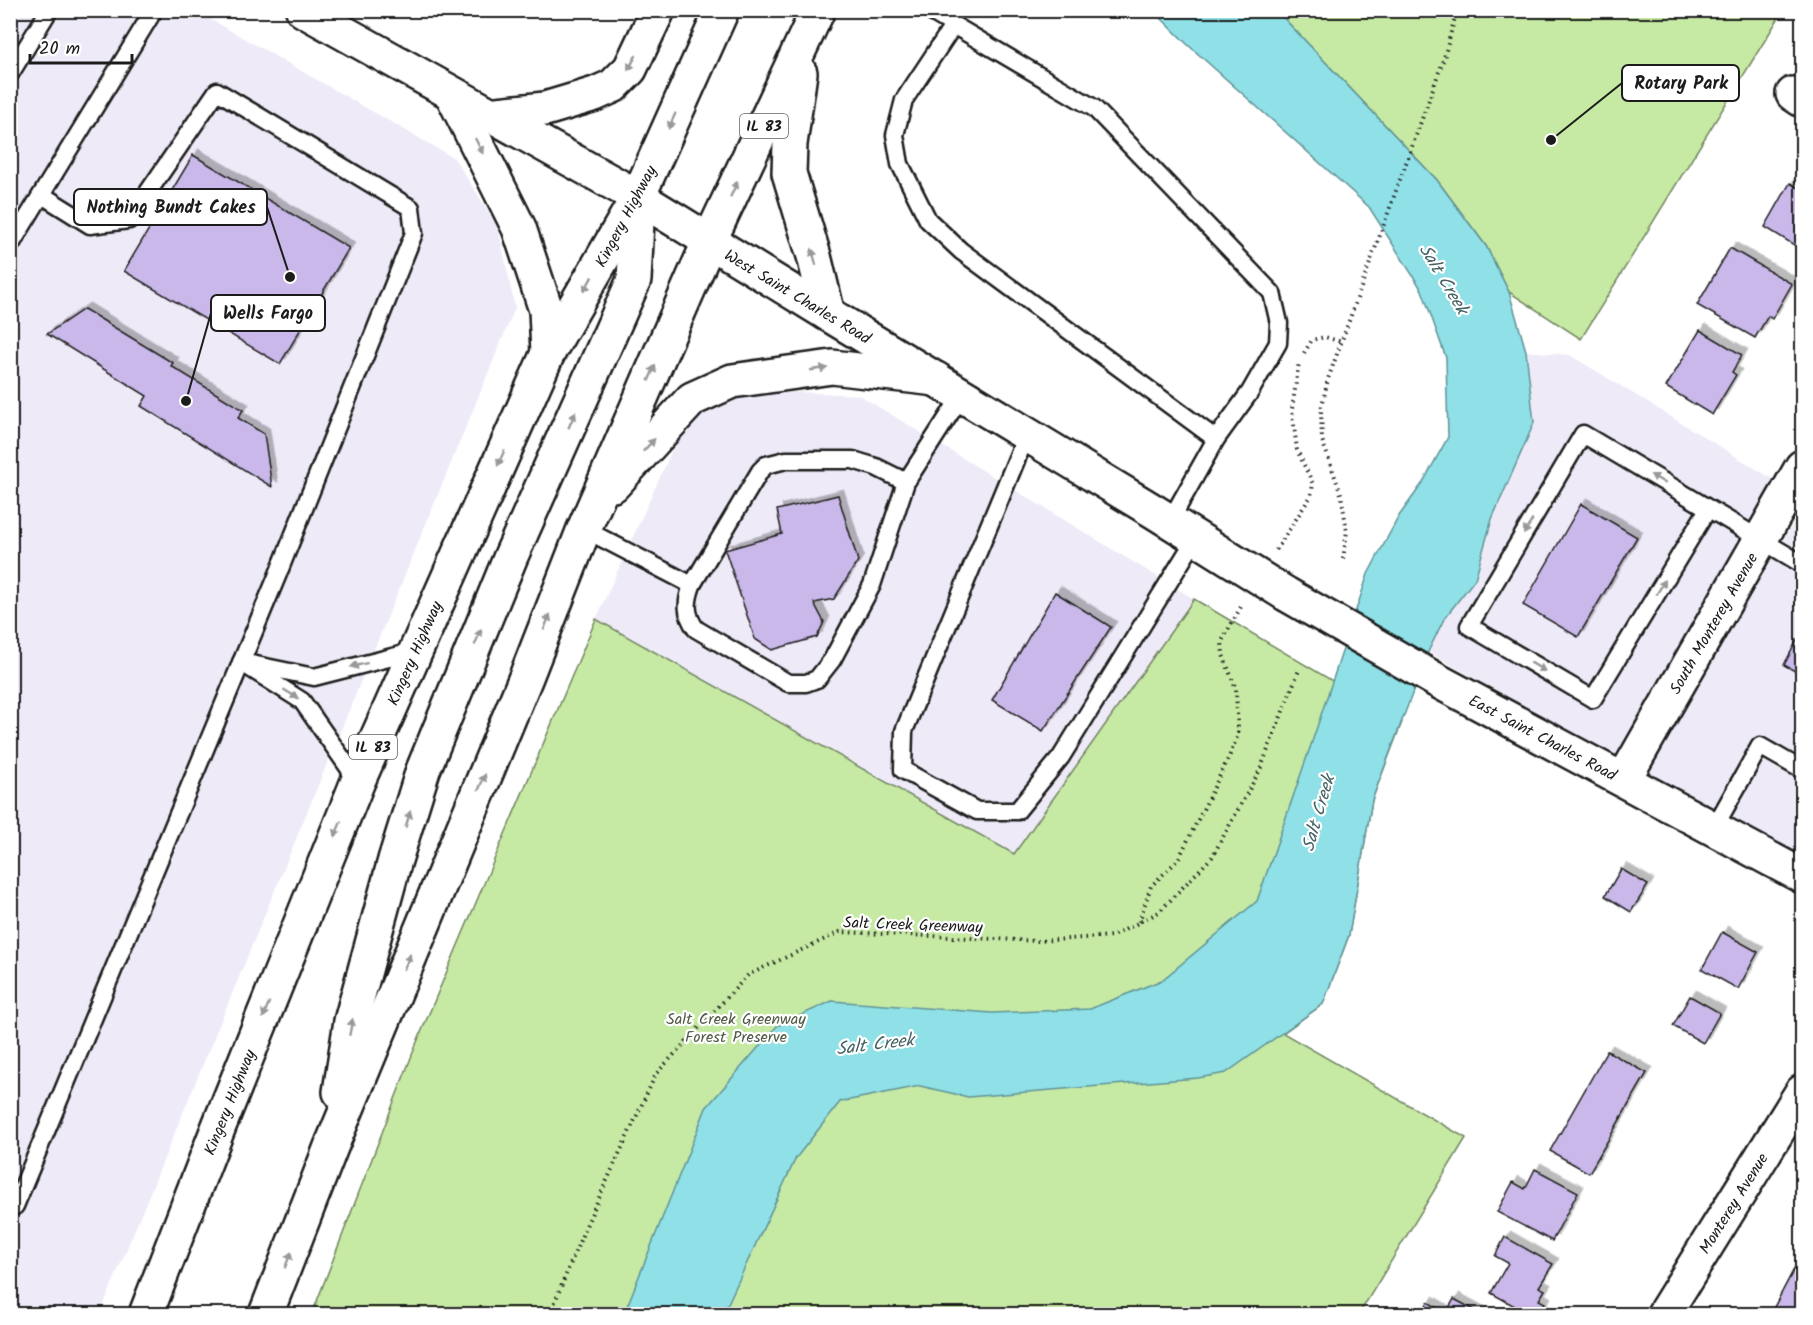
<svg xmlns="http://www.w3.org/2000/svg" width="1813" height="1325" font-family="Kalam,sans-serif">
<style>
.built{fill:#efeaf8}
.green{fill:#c6eaa4;stroke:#718360;stroke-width:1.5}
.water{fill:#8fe1e7;stroke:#619296;stroke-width:1.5}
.building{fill:#c9b8e9;stroke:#1c1c1c;stroke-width:1.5;filter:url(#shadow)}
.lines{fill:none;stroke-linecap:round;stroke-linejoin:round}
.service-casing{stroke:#1c1c1c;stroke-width:21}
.minor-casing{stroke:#1c1c1c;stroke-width:38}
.secondary-casing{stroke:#1c1c1c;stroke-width:38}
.trunk-casing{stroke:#1c1c1c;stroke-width:38}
.path{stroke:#1c1c1c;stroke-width:4;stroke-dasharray:1.5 4.5;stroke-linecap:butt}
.service{stroke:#fff;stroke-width:16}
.minor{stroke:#fff;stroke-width:33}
.secondary{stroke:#fff;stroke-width:33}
.trunk{stroke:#fff;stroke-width:33}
.secondary-bridge-casing{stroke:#1c1c1c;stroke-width:38;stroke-linecap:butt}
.secondary-bridge{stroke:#fff;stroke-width:33}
.oneway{fill:#999}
.labels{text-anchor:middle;stroke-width:4.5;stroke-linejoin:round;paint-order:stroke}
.shield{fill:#fff;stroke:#606060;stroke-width:1.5}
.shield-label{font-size:15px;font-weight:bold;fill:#1c1c1c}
.street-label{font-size:16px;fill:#1c1c1c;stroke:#fff}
.park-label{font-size:16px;fill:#4f5a45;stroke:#fff}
.water-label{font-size:18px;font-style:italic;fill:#446163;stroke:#fff}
.leader{fill:none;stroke:#1c1c1c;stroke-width:2}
.callout-dot{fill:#1c1c1c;stroke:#fff;stroke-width:2}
.callout{fill:#fff;stroke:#1c1c1c;stroke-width:2}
.callout-label{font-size:18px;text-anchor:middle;font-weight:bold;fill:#1c1c1c}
</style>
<defs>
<filter id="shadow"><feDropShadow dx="5.5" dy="-5.5" stdDeviation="0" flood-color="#0004"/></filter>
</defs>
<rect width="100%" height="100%" fill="#fff"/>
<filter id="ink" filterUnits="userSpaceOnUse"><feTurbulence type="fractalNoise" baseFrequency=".0167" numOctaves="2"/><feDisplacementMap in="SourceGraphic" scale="12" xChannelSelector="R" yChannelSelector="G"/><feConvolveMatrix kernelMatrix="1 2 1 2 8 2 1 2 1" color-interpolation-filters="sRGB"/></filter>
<g filter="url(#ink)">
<g class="built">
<polygon points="10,11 196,11 454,158 498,226 515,308 100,1314 11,1314"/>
<polygon points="1526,351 1570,355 1776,481 1615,757 1428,652 1444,619 1475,579 1492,519 1534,423"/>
<polygon points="799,392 859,395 1194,599 1014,854 596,619 673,448 705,407 753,394"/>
<polygon points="1802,509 1802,858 1646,773"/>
</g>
<g class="green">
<polygon points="1277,11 1783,11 1581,339 1509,292 1486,246 1437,180"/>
<polygon points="1194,599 1402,722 1372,800 1349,935 1323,1004 1283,1033 1466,1138 1359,1314 312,1314 417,1042 596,619 1014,854"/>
</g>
<polygon class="water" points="1154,11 1277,11 1437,180 1486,246 1509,292 1526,351 1534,423 1492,519 1475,579 1444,619 1428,652 1372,800 1349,935 1323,1004 1226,1073 1198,1078 968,1097 920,1086 840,1102 796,1158 723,1314 624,1314 706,1108 777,1026 832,1001 992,1013 1090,1009 1162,980 1257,901 1312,742 1368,574 1399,516 1422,484 1448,437 1446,358 1422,290 1369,207 1187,44"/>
<g class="building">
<polygon points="193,155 349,248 280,364 124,271"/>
<polygon points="1790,183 1802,190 1802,250 1765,227"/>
<polygon points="1730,248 1792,284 1772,319 1768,316 1755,338 1697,305"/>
<polygon points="84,309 173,363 171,366 243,410 238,418 264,434 272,487 141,406 147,396 47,334"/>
<polygon points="1700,330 1742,355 1732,372 1736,375 1712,415 1666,387"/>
<polygon points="838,495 858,561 834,599 814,603 824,622 817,637 772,650 755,639 725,550 782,534 777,510"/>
<polygon points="1581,504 1637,537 1578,637 1523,605"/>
<polygon points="1055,592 1111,627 1043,731 992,700"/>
<polygon points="1802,631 1802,675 1784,665"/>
<polygon points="1621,869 1648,885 1631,912 1605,896"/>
<polygon points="1722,932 1758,952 1738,989 1702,969"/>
<polygon points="1690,996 1720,1013 1703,1043 1673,1026"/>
<polygon points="1607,1051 1647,1073 1589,1173 1550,1151"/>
<polygon points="1535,1169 1578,1192 1552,1241 1497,1212 1513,1182 1525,1189"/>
<polygon points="1505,1237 1553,1264 1539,1287 1545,1290 1539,1300 1545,1303 1539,1314 1529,1314 1491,1293 1508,1263 1495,1256"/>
<polygon points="1802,1254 1802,1314 1776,1314 1777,1312 1772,1311"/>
<polygon points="1454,1299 1482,1314 1421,1314 1428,1302 1446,1313"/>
</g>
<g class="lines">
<defs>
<g id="service">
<polyline points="928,10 1094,108 1272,293 1279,323 1278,343 1250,392 1216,439 1170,521"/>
<polyline points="953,26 904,100 895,135 900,164 928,220 961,251 1216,439"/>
<polyline points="10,74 48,12 46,10"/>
<polyline points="10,246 154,10"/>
<polyline points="1027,434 904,731 903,770 977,811 1017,811 1061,757 1196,538"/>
<path d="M906,482L876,467L853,460H786L766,465L760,471L692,585C686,602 685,614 696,629L788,683H806L817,679L832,660L872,585L906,482L962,395"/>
<polyline points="1708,509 1593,699 1469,626 1583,434 1802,564"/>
<polyline points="584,529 692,585"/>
<polyline points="241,662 314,677 416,651"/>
<polyline points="250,668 302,701 358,781"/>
<polyline points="1714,828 1760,746 1802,770"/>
<polyline points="10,1204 15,1206 278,574 414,233 411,208 217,91 129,220 90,225 42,195"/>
</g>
<g id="minor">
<polyline points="1793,94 1802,100"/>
<polyline points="1624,779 1802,467"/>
<polyline points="1664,1314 1802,1092"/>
</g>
<g id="secondary">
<polyline points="303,10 638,197 828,314 1155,512 1286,594"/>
<polyline points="1438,681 1802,876"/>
</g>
<g id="trunk">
<polyline points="800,73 790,144 789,173 814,256 828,314"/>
<polyline points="452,94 519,228 546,310 548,353"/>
<polyline points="488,115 545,109 595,94 613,86 630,69 658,10"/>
<polyline points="613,485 692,399 732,381 832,367 936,379"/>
<polyline points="340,1092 351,1021 395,860 423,770 511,556 634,280 638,202"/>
<polyline points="146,1314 219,1126 358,781 548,353 638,197 722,10"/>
<polyline points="266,1314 331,1147 526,677 584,529 709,242 818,10"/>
</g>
</defs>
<use href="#service" class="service-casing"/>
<use href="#minor" class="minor-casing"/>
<use href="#secondary" class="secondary-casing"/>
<use href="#trunk" class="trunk-casing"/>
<g class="path">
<polyline points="1304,353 1312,340 1325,337 1342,342"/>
<polyline points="1276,550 1311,496 1313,484 1297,450 1292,409 1299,362"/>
<polyline points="1343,559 1347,531 1341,494 1322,440 1321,410 1328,379 1444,58 1457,10"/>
<polyline points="1139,922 1151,886 1178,860 1229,757 1238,735 1236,689 1223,655 1222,641 1242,605"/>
<polyline points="550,1314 585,1228 656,1074 748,975 840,932 1039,941 1113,936 1159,912 1212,857 1260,770 1299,670"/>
</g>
<use href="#service" class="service"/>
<use href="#minor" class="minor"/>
<use href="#secondary" class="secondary"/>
<use href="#trunk" class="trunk"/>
<defs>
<polyline id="secondary-bridge" points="1286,594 1438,681"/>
</defs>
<use href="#secondary-bridge" class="secondary-bridge-casing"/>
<use href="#secondary-bridge" class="secondary-bridge"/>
</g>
<defs><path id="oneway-solid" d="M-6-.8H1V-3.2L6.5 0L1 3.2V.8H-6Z" transform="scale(1.5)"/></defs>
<g class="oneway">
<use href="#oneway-solid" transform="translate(632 63) rotate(119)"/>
<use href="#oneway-solid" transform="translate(672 121) rotate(114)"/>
<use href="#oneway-solid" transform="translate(479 146) rotate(63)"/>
<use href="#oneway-solid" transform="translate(734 189) rotate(-65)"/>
<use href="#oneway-solid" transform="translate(814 257) rotate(-105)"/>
<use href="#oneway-solid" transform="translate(588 284) rotate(120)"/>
<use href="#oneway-solid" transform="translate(819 369) rotate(-8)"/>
<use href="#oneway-solid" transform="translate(652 373) rotate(-67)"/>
<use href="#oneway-solid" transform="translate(572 420) rotate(-66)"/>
<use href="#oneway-solid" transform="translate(649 445) rotate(-47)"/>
<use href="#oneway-solid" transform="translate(501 458) rotate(114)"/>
<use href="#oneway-solid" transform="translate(1658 479) rotate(-149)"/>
<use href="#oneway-solid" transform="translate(1528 527) rotate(121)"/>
<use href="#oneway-solid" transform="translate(1661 587) rotate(-59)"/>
<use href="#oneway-solid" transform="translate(547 622) rotate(-68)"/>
<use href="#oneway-solid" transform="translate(478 637) rotate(-68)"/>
<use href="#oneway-solid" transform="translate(359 665) rotate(166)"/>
<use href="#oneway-solid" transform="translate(1538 667) rotate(31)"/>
<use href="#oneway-solid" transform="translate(291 694) rotate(32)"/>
<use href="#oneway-solid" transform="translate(482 782) rotate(-67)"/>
<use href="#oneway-solid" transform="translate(408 819) rotate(-73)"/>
<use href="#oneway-solid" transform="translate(338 829) rotate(112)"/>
<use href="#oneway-solid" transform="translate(407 962) rotate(-67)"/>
<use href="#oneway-solid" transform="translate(266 1010) rotate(112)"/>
<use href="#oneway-solid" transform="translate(351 1027) rotate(-79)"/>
<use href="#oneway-solid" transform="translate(288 1260) rotate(-68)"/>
</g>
</g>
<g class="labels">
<g class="shield">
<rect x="740" y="114" width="48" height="24" rx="4.5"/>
<rect x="349" y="735" width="48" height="24" rx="4.5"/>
</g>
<g class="shield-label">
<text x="764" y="131">IL 83</text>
<text x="373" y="752">IL 83</text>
</g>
<g class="street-label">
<text transform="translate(625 216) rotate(-62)" y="6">Kingery Highway</text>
<text transform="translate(798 296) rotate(31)" y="6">West Saint Charles Road</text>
<text transform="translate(1713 623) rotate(-60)" y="6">South Monterey Avenue</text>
<text transform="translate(414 653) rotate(-66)" y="6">Kingery Highway</text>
<text transform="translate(1543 737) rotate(28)" y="6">East Saint Charles Road</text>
<text transform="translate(913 924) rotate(2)" y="6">Salt Creek Greenway</text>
<text transform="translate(229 1102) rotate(-68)" y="6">Kingery Highway</text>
<text transform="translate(1733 1203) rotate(-58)" y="6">Monterey Avenue</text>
</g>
<g class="park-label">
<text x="736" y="1024">Salt Creek Greenway<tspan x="736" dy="18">Forest Preserve</tspan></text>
</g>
<g class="water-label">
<text transform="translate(1444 279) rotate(59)" y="6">Salt Creek</text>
<text transform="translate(1318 813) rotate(-74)" y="6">Salt Creek</text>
<text transform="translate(875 1044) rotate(-7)" y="6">Salt Creek</text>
</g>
</g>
<path class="leader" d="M1551 140L1622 83M290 277L267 207M186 401L211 313"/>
<g class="callout-dot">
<circle cx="1551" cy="140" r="6"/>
<circle cx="290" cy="277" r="6"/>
<circle cx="186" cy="401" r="6"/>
</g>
<g class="callout">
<rect x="1622" y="65" width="117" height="36" rx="6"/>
<rect x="74" y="189" width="193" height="36" rx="6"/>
<rect x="211" y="295" width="114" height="36" rx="6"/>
</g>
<g class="callout-label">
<text x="1681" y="89">Rotary Park</text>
<text x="171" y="213">Nothing Bundt Cakes</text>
<text x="268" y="319">Wells Fargo</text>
</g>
<rect width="1813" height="1325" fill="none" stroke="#fff" stroke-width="36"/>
<rect x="18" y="18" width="1777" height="1289" fill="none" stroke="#1c1c1c" stroke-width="2" filter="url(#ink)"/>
<path d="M30 54v9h102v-9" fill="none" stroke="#1c1c1c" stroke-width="3"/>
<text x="39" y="54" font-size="18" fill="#1c1c1c" stroke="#ffffff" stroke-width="4.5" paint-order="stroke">20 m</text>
</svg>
